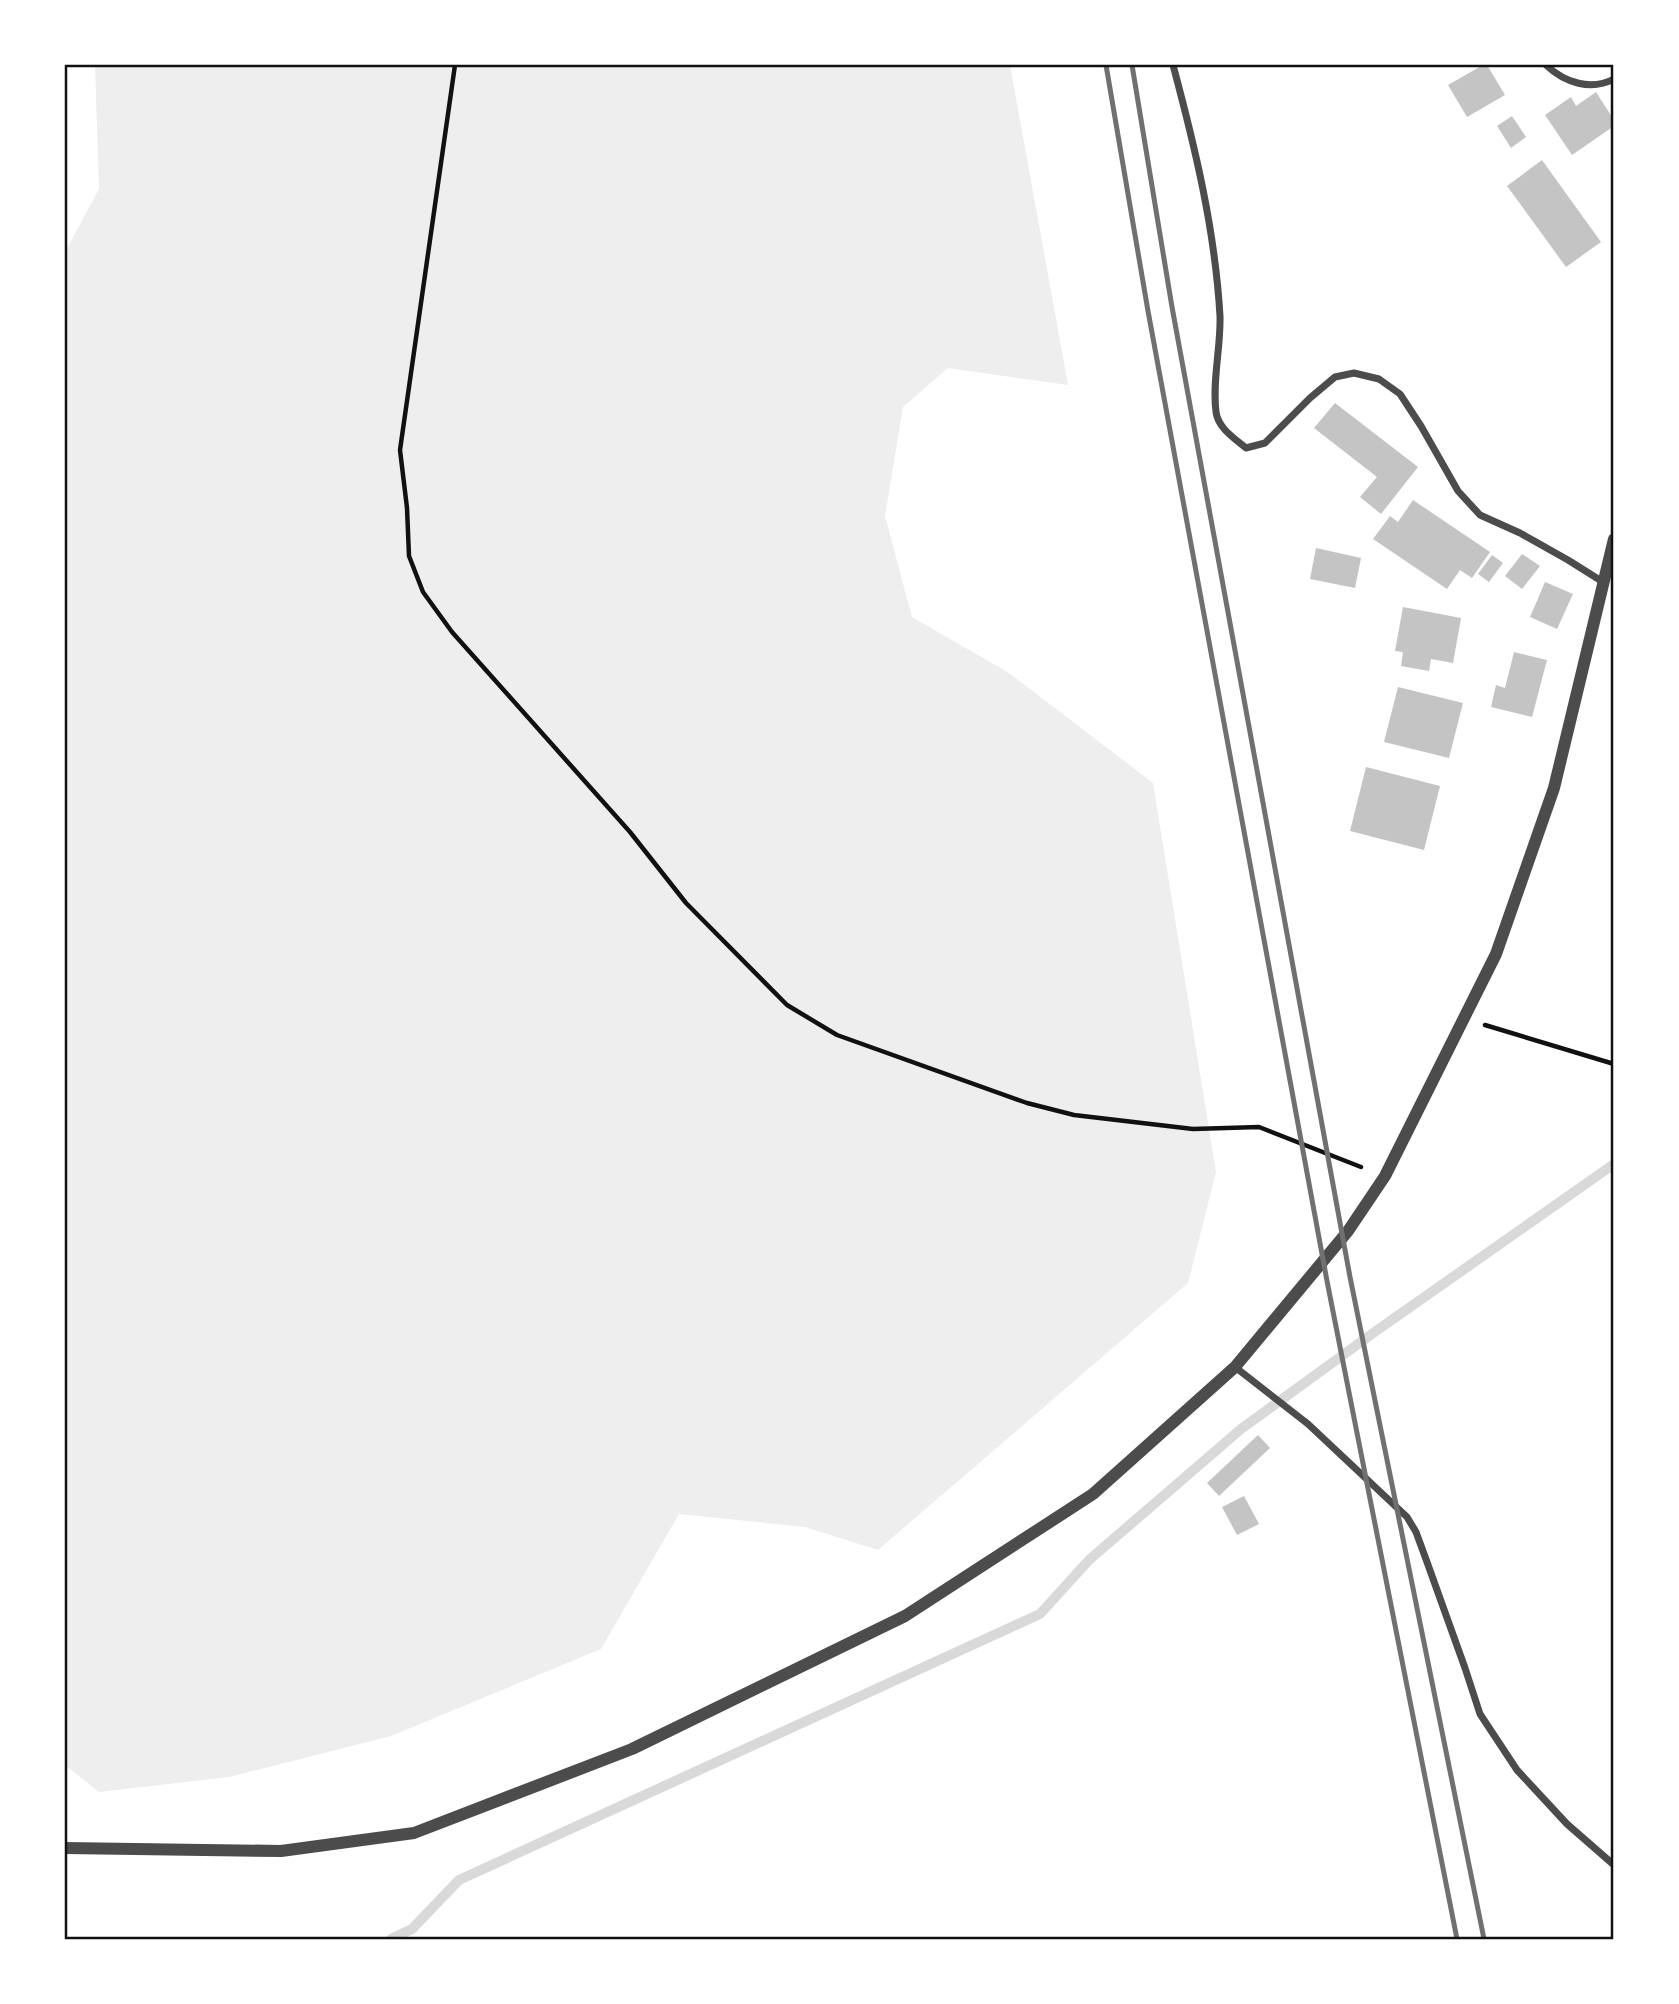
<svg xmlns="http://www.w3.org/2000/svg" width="1679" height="2004" font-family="'PT Serif',serif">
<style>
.green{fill:#eee}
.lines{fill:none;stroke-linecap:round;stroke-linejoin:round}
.stream{stroke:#d9d9d9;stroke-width:10}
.building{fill:#c4c4c4}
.path{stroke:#111;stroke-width:4.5}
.minor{stroke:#4c4c4c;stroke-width:7}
.tertiary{stroke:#4c4c4c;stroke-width:12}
.rail{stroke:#707070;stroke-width:5}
.neatline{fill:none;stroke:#111;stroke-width:2.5}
</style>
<rect width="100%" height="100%" fill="#fff"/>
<polygon class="green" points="95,65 1010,65 1068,385 948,368 903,407 885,516 912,617 1009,673 1153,783 1216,1172 1188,1283 878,1550 805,1527 679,1514 601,1649 391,1736 229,1777 99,1792 65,1765 65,252 99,189"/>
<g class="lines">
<polyline class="stream" points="391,1939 412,1929 459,1880 1040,1614 1089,1560 1241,1429 1376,1331 1614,1164"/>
</g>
<g class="building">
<polygon points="1483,65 1487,65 1505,95 1467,117 1448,85"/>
<polygon points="1596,92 1614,120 1614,126 1572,155 1545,115 1571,97 1576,106"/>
<polygon points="1512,116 1526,137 1511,148 1497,126"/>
<polygon points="1542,160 1601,242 1566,267 1507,186"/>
<polygon points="1335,403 1418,467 1381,514 1360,497 1377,477 1314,428"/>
<polygon points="1413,500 1490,552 1472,578 1460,570 1447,589 1373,539 1390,516 1398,522"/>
<polygon points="1316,548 1361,558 1355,588 1310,579"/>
<polygon points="1522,554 1540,566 1522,589 1505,576"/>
<polygon points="1492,555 1503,563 1489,582 1478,574"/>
<polygon points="1545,582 1573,594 1557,629 1530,617"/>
<polygon points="1403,607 1461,618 1453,663 1431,659 1429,671 1401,666 1403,652 1395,651"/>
<polygon points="1514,652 1547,660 1532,717 1491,707 1496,685 1505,688"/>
<polygon points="1398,687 1463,703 1449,758 1384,742"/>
<polygon points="1366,767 1440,786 1424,850 1350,831"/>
<polygon points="1258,1435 1270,1448 1219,1496 1207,1483"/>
<polygon points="1244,1496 1259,1524 1237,1535 1222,1507"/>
</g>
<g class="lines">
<g class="path">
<polyline points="455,65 400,450 407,508 409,556 423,592 452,632 630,832 686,903 787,1005 837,1035 1027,1103 1074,1115 1193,1129 1259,1127 1361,1167"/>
<polyline points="1485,1025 1614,1064"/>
</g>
<g class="minor">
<path d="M1173,65C1195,147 1215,230 1220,316C1221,347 1212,380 1216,412C1218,428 1234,438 1246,448L1265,443L1310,398L1335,377L1354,373L1379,379L1400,394L1421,426L1458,491L1480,515L1520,533L1568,560L1603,582"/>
<path d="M1546,65C1565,83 1591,91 1614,79"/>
<polyline points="1235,1367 1308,1424 1407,1517 1416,1532 1427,1562 1465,1668 1480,1714 1517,1770 1567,1824 1614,1865"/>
</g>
<polyline class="tertiary" points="65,1848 281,1851 414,1833 632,1749 905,1616 1093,1494 1235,1367 1348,1231 1385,1176 1496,954 1554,788 1614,539"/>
<g class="rail">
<polyline points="1106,65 1148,311 1327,1281 1457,1939"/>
<polyline points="1132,65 1172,307 1350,1277 1484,1939"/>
</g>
</g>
<rect width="1679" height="2004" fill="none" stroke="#ffffff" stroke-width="133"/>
<rect x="66" y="66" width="1546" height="1872" class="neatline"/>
</svg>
